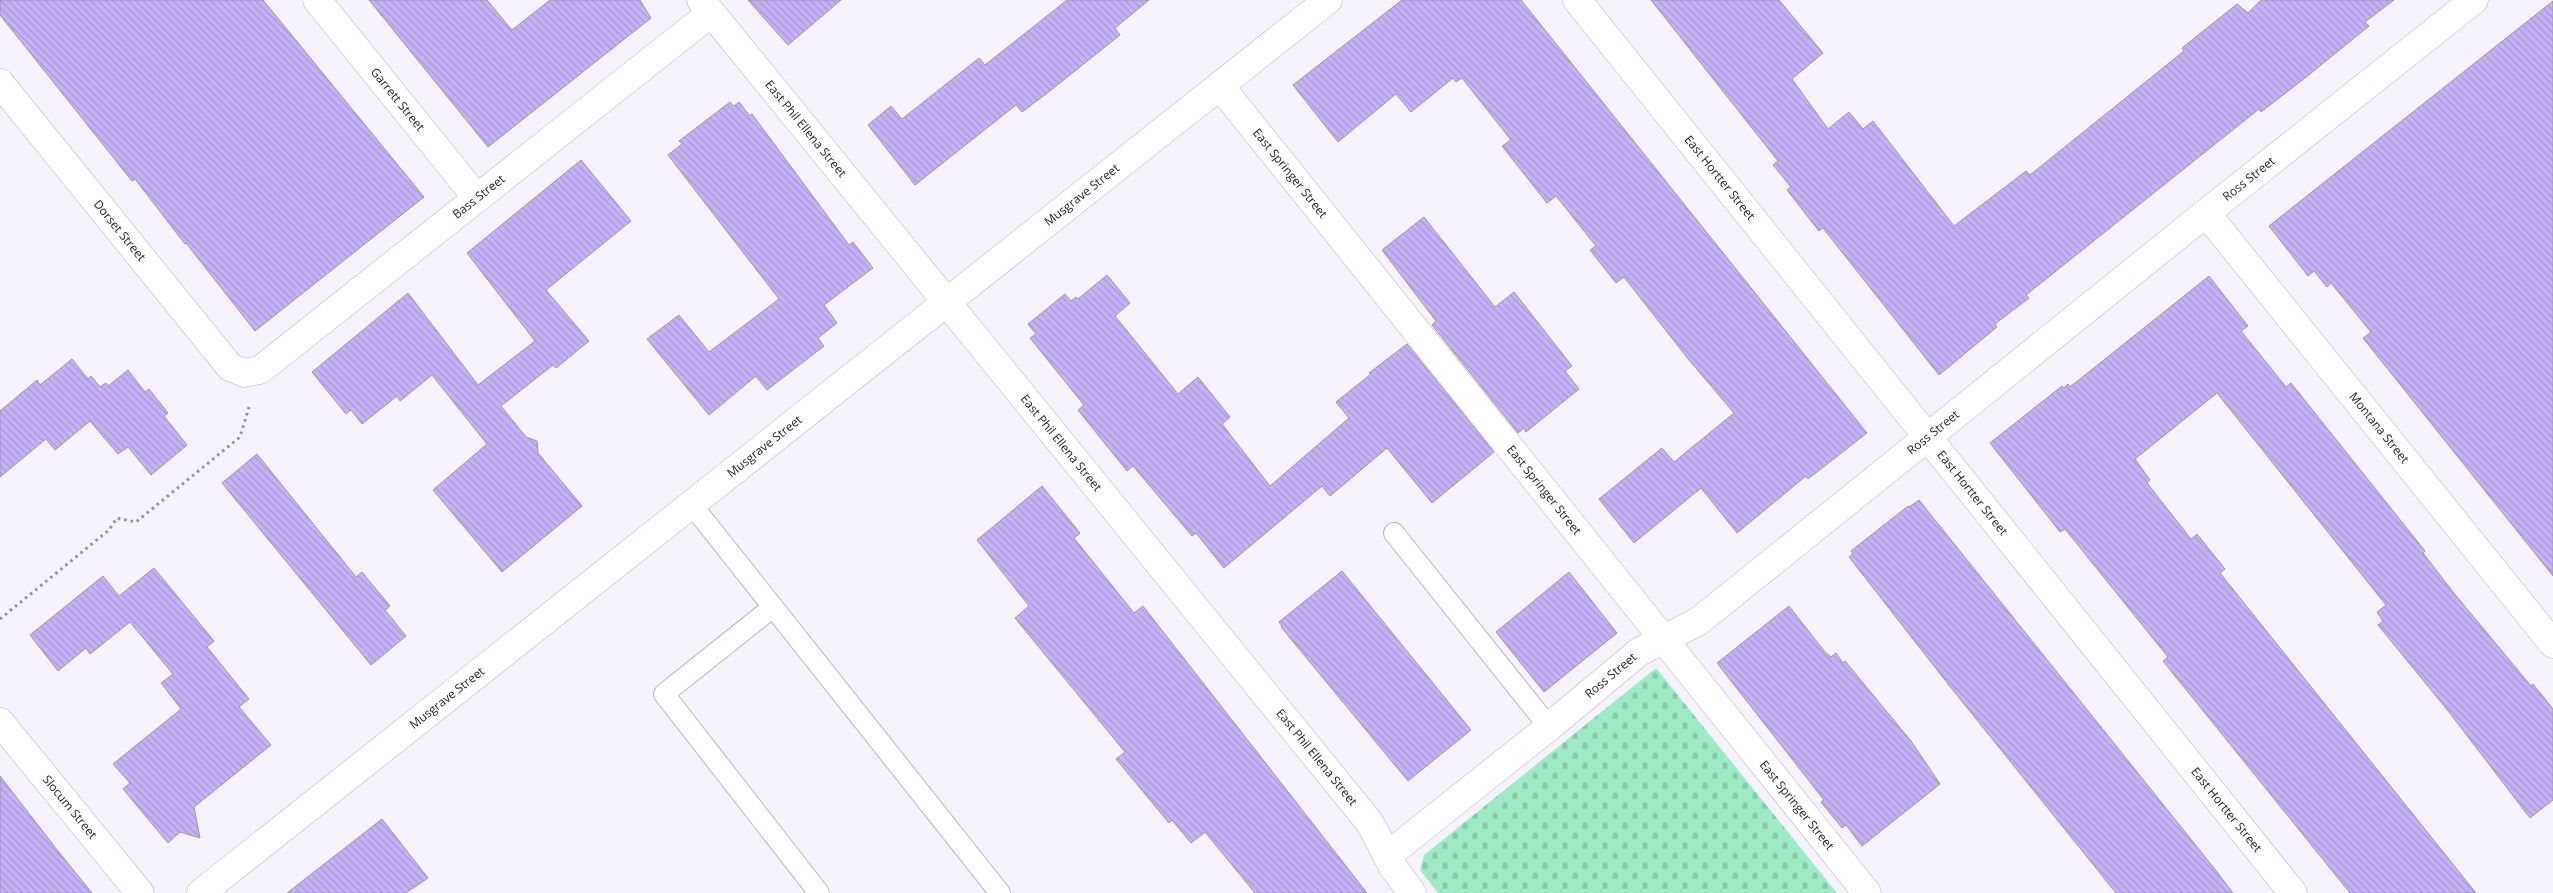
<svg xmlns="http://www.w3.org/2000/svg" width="2553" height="893" font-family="'Open Sans',sans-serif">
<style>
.cemetery{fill:url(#cemetery-stones)}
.building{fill:url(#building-back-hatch);stroke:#9b98a1}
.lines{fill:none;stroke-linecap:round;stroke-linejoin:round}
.service-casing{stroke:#b8b4bd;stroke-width:22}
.minor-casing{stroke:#b8b4bd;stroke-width:29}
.path{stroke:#928f95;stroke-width:3;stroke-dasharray:2.5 4;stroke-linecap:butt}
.service{stroke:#fff;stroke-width:20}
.minor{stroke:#fff;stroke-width:28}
.labels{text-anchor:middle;stroke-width:4;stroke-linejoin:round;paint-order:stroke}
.street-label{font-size:12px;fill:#1d1c1f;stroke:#f6f2fb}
</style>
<defs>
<pattern id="cemetery-stones" width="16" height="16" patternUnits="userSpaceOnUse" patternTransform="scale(1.25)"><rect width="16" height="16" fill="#9deac4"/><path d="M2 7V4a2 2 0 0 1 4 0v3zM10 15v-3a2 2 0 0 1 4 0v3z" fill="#87c8a8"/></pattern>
<pattern id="building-back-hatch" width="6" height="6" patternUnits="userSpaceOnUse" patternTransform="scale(1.25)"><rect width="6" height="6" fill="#c7b1f6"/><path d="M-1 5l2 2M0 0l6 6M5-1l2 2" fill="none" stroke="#aa98d2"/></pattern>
</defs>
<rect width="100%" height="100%" fill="#f6f2fb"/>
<polygon class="cemetery" points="1656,668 1837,893 1438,893 1420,870 1424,855"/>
<g class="building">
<polygon points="0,0 263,0 424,197 255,331 186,243 185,244 135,179 132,181 0,15"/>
<polygon points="369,0 487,0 512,30 550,0 640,0 651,18 488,147"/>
<polygon points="748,0 841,0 788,45"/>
<polygon points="1067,0 1149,0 1115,28 1120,35 1046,94 1022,112 1016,105 915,185 868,125 891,106 902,119 979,58 985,65"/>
<polygon points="1402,0 1521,0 1867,433 1808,479 1806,476 1737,533 1701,488 1634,543 1599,499 1662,448 1674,462 1734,413 1689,360 1624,277 1616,283 1590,250 1596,246 1556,196 1547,203 1502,146 1511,140 1462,78 1456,82 1453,78 1411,112 1396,94 1338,142 1293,85"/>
<polygon points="1651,0 1779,0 1823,53 1792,79 1828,129 1849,112 1863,129 1873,121 1954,226 2026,171 2030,175 2184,51 2182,48 2237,4 2248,13 2261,0 2394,0 2365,22 2369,26 2305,78 2261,112 2259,109 2026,295 2029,298 1995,324 1997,327 1939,375 1823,228 1819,231 1787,190 1791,187 1773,165 1778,161"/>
<polygon points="2553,1 2553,576 2363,338 2371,332 2331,283 2327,287 2314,271 2308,276 2269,226"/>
<polygon points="730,102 734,106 739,102 750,116 752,114 849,245 853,242 873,268 824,305 837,323 818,338 824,346 767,390 756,376 709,415 647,339 679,315 709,352 779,299 668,155 682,144 679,141"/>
<polygon points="581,160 631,221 546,290 589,341 556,368 553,365 501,406 526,437 537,441 538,453 582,506 502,572 433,490 487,444 432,375 400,401 397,396 362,424 351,410 346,414 312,372 408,293 478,385 535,341 467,253"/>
<polygon points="1424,217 1495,307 1514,292 1572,366 1565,371 1579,389 1526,432 1524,428 1518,433 1432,325 1436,321 1382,250"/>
<polygon points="1107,275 1130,303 1115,316 1178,394 1198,377 1230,417 1222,424 1270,486 1349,418 1336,402 1371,374 1369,373 1407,344 1494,452 1432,503 1387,448 1330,496 1322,486 1224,568 1196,533 1192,536 1133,466 1127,471 1078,410 1084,405 1030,338 1036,334 1028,324 1065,294 1071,301 1076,297 1078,299"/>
<polygon points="2209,276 2248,326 2241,331 2286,387 2291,383 2425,551 2423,553 2453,592 2531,686 2533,684 2553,709 2553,800 2530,818 2449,712 2378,625 2383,621 2377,612 2386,605 2217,393 2135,459 2150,480 2147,483 2191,539 2197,534 2225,569 2220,573 2476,893 2350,893 2163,661 2168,657 2065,529 2060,532 1990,443 2062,386 2064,388 2068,384 2070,387"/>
<polygon points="72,359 88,379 91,376 100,387 106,383 108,386 128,370 145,392 149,389 168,413 164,416 187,445 151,475 128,447 118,454 90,421 55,450 46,439 0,477 0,411 37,380 40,385"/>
<polygon points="257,454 356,577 362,572 390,606 385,610 406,636 371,665 222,483"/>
<polygon points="1042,486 1080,533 1074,538 1134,613 1143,606 1367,893 1255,893 1205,832 1191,843 1172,820 1169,823 1116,759 1125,752 1015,618 1029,606 977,540"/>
<polygon points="1919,500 2214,868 2233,893 2116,893 1948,684 1849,557 1853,554 1851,551 1908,506 1909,507"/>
<polygon points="154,568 214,641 207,647 249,699 239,707 271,745 194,807 200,838 180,832 168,843 123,789 130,783 113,764 181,709 161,683 173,674 130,622 90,654 86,648 58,671 30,635 103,576 119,596"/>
<polygon points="1342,571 1471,730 1408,781 1281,627 1282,626 1279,622"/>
<polygon points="1569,572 1617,633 1544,692 1496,632"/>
<polygon points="1789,606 1825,652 1831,657 1836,653 1843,663 1845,661 1911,741 1940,784 1862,846 1846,825 1842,828 1821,802 1824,800 1717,663"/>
<polygon points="0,776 58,851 92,893 0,893"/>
<polygon points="382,819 428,878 406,893 287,893"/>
</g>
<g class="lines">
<defs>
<g id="service">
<polyline points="692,505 1000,893"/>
<polyline points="1394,533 1549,727"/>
<polyline points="773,607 664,694 819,893"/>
</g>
<g id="minor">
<path id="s1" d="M317,0L477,198"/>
<path id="s2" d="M701,0L1370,823L1393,867L1412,893"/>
<path id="s3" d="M1577,0L2293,893"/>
<path id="s4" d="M0,83L230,367L244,373L260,370L711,13"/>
<path id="s5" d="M1220,86L1867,893"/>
<path id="s6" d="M2206,213L2553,644"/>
<path id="s7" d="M0,722L140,893"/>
<path id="s8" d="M1388,855L1549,727L1639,652L1699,621L2206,213L2474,0"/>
<path id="s9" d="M201,893L1328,0"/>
</g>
</defs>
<use href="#service" class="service-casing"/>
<use href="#minor" class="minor-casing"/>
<polyline class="path" points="0,619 109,530 117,518 136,522 240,437 249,407"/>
<use href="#service" class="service"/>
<use href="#minor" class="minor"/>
</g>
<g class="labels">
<g class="street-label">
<text dy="4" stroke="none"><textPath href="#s1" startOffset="128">Garrett Street</textPath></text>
<text dy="4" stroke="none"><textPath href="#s2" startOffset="166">East Phil Ellena Street</textPath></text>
<text dy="4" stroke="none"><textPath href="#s5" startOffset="112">East Springer Street</textPath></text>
<text dy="4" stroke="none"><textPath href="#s3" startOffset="228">East Hortter Street</textPath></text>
<text dy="4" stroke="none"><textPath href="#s8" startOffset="1096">Ross Street</textPath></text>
<text dy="4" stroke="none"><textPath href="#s9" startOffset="1124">Musgrave Street</textPath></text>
<text dy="4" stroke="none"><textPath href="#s4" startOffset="676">Bass Street</textPath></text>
<text dy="4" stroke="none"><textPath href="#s4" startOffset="190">Dorset Street</textPath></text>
<text dy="4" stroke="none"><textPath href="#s6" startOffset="276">Montana Street</textPath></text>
<text dy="4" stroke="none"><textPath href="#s8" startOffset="691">Ross Street</textPath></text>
<text dy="4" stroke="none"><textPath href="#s2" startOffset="571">East Phil Ellena Street</textPath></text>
<text dy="4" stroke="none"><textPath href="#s9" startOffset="719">Musgrave Street</textPath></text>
<text dy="4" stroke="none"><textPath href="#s5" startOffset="518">East Springer Street</textPath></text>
<text dy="4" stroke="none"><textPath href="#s3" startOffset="632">East Hortter Street</textPath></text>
<text dy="4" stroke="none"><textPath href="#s8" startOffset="286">Ross Street</textPath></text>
<text dy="4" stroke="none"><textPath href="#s9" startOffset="314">Musgrave Street</textPath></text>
<text dy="4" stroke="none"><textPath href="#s2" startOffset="976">East Phil Ellena Street</textPath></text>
<text dy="4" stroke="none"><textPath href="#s5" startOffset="922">East Springer Street</textPath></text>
<text dy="4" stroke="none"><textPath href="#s7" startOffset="110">Slocum Street</textPath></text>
<text dy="4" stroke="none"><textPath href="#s3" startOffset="1038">East Hortter Street</textPath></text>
</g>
</g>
</svg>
